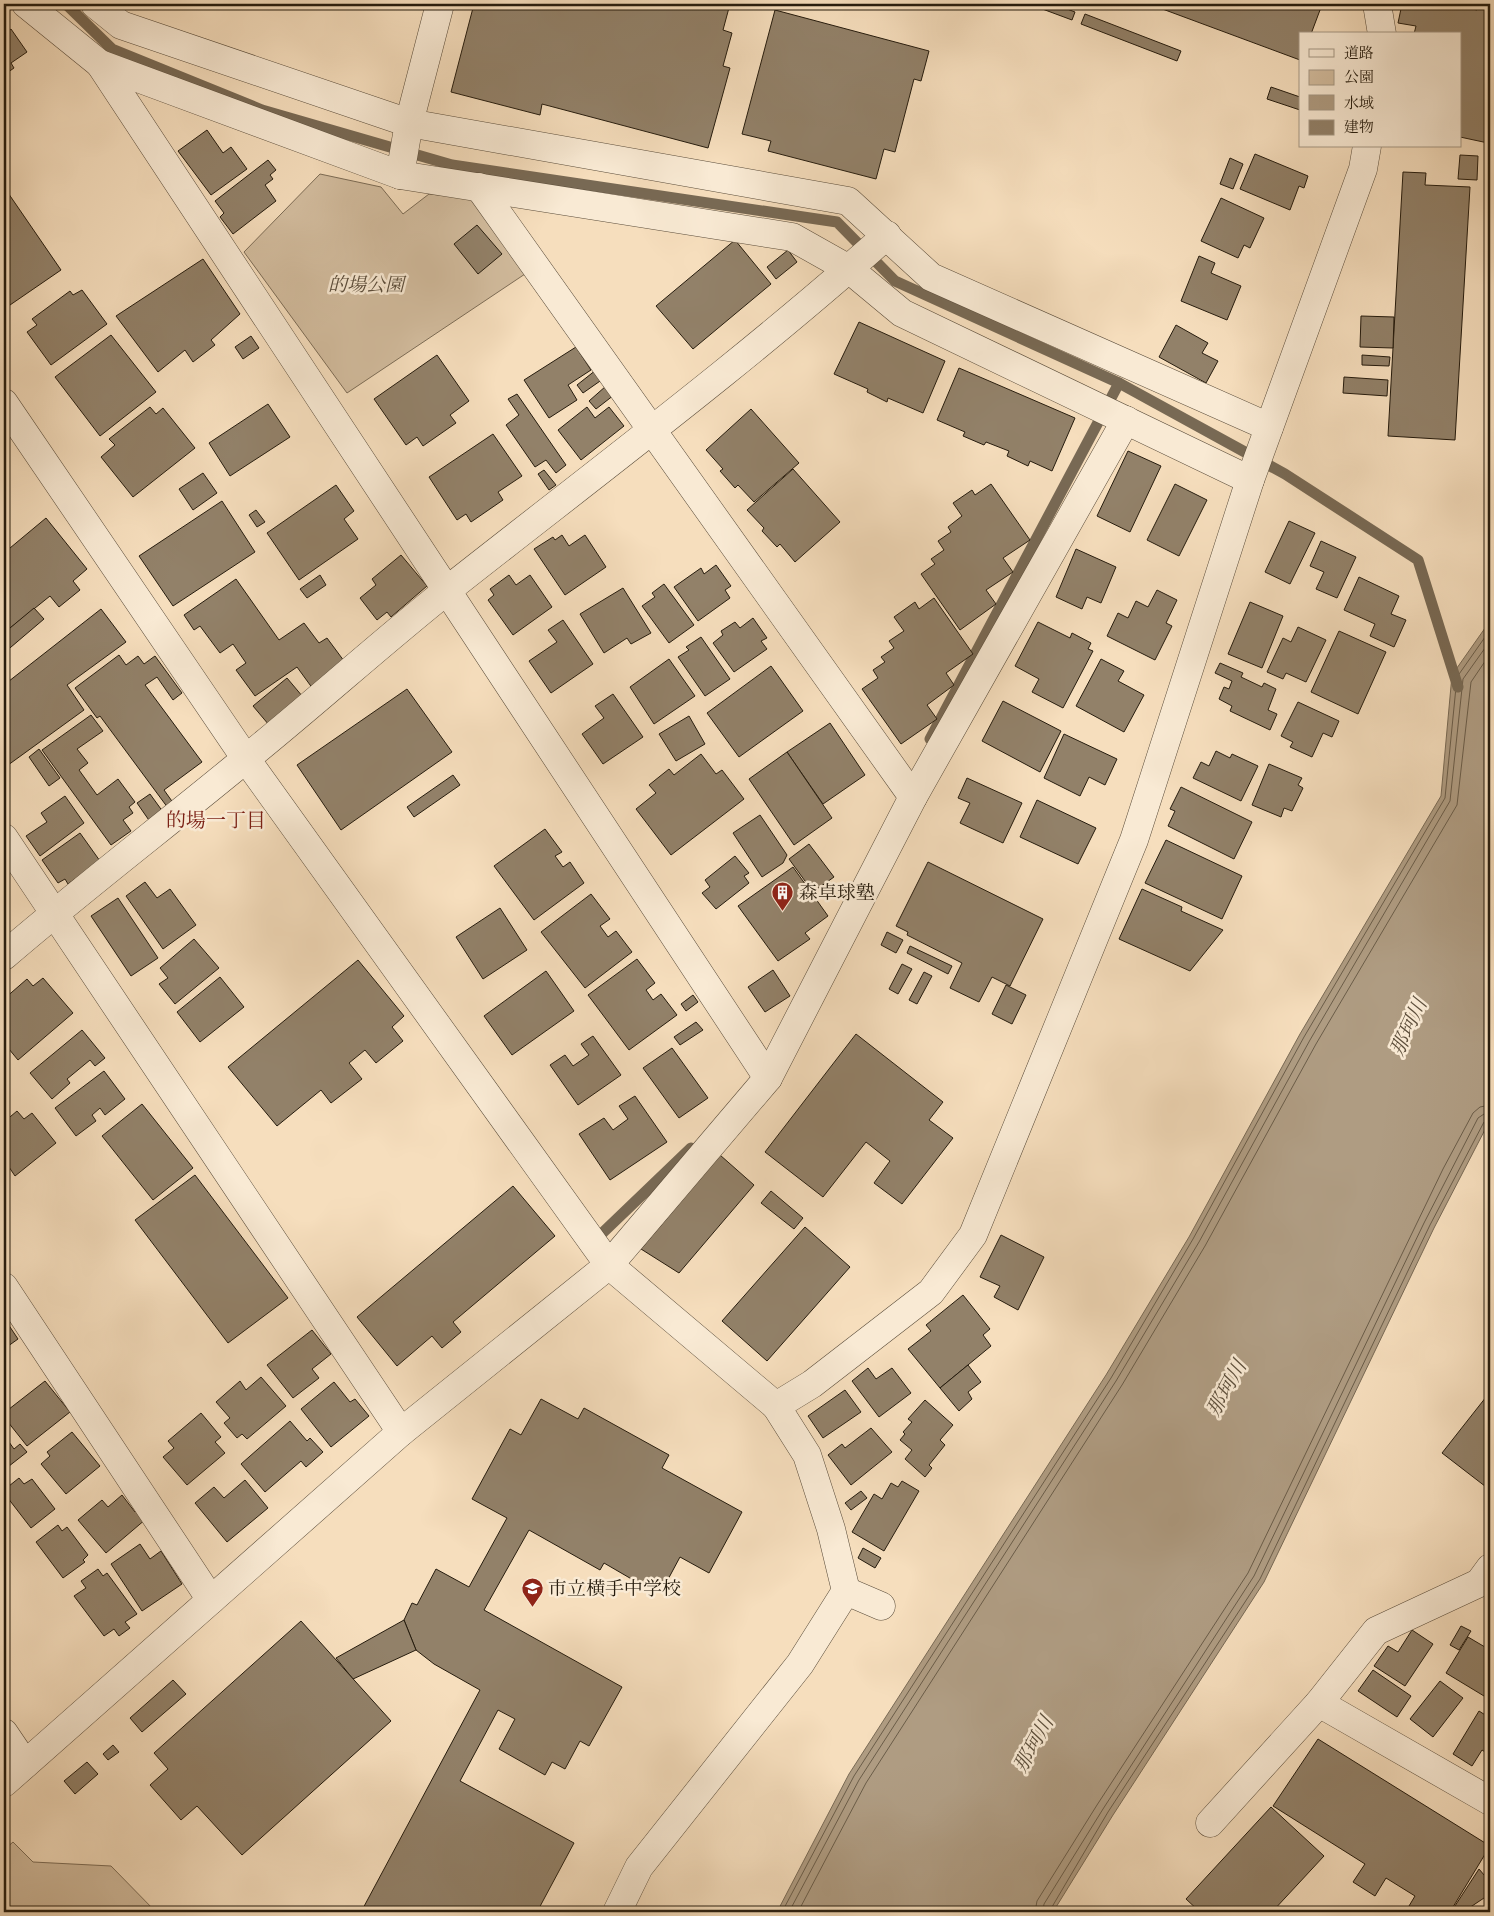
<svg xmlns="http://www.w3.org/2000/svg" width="1494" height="1916" font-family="'EB Garamond','Noto Serif JP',serif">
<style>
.green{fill:#d3bd9f;stroke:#7c6c56}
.water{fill:#af9c82;stroke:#786954}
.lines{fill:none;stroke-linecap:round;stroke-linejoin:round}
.shore{stroke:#6a5c48;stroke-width:1}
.stream{stroke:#786954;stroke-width:11}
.building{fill:#928169;stroke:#261c0e}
.minor-casing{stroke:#5a4c3a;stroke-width:29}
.minor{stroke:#f9ead4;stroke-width:28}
.labels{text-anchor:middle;stroke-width:5;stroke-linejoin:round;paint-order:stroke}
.park-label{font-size:19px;font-style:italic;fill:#5a4c3a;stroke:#f9ead4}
.poi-label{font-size:19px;fill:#261c0e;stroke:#f9ead4;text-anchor:start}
.neighbourhood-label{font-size:20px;fill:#7a1f14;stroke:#f9ead4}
.water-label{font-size:20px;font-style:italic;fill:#5d4f3c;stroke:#f9ead4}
</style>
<rect width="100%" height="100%" fill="#f6debd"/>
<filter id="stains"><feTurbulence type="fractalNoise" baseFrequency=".004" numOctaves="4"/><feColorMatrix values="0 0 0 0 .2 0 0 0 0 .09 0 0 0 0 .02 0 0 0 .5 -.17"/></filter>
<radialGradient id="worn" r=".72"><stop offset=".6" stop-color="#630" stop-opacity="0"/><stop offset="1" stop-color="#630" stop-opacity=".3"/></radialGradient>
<g class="green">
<polygon points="320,174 381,187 403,214 429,194 470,198 528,272 347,393 244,252"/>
<polygon points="13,1842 33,1862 111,1866 156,1912 4,1912 4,1850"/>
</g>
<polygon class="water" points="1490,621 1490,1120 1434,1228 1264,1582 1113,1815 1053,1912 777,1912 849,1774 1106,1375 1189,1237 1300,1034 1441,796 1452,675"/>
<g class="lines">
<g class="shore">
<polyline points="782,1912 854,1776 1111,1378 1193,1239 1304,1037 1445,798 1457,677 1490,630"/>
<polyline points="789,1912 859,1780 1116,1381 1199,1242 1310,1040 1450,801 1463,679 1490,641"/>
<polyline points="798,1912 866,1783 1122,1385 1205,1246 1316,1044 1457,805 1471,682 1490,654"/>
<polyline points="1035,1912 1037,1901 1097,1805 1248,1573 1443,1169 1473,1113 1480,1107 1490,1105"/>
<polyline points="1043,1912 1044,1904 1103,1809 1254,1576 1424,1223 1478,1118 1484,1114 1490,1112"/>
<polyline points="1049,1912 1108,1812 1260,1579 1430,1225 1484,1122 1490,1119"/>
</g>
<g class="stream">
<polyline points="66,4 112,49 262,110 452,165 837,222 895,281 1119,383 1285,474 1418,560 1458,687"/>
<polyline points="930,739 1119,383"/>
<polyline points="593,1242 691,1148"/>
</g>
</g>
<g class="building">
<polygon points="474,4 730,4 723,30 732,33 723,66 730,68 708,148 542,104 540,115 451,92"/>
<polygon points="1038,4 1054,4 1075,12 1072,20 1037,7"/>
<polygon points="1149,4 1303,4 1320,10 1311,34 1300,34 1300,60"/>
<polygon points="1402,4 1448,4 1477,10 1477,4 1490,4 1490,131 1488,143 1460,137 1460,34 1414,34 1416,26 1398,23"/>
<polygon points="775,10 929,51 921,81 914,79 895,152 884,149 876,179 768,151 771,141 742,134"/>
<polygon points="1085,14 1181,51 1177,61 1081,24"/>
<polygon points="11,29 27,52 11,63 14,68 4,75 4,34"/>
<polygon points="1271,87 1300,97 1300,110 1267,99"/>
<polygon points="207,130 223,153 231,147 247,169 211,195 178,151"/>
<polygon points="1255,154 1308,176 1304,188 1299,186 1290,210 1240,189"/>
<polygon points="1460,155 1478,156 1477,180 1458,179"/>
<polygon points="1230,158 1243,164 1233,189 1220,184"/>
<polygon points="268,160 276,170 270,175 273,179 265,185 276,201 233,234 220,217 224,213 215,201"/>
<polygon points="1403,172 1426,173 1425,185 1470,187 1455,440 1388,436"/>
<polygon points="4,187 61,270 10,305 4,295"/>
<polygon points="1221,198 1264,218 1250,248 1244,245 1238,258 1201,241"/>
<polygon points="477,225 502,254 478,274 454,244"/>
<polygon points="735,240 771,284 693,349 656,306"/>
<polygon points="788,250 797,262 776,279 767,267"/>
<polygon points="1199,256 1215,263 1211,273 1241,286 1227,320 1181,301"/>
<polygon points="203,259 240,314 211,340 215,345 193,362 185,350 158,372 116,316"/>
<polygon points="82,290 107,324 51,365 27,332 37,325 32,319 70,291 73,295"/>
<polygon points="1361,316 1394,317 1393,348 1360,347"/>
<polygon points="859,322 945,361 923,413 888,398 887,402 867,392 868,389 834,374"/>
<polygon points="1176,325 1208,343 1202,353 1218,361 1206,383 1159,357"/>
<polygon points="111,335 156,392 100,436 55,377"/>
<polygon points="251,336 259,348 243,359 235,347"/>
<polygon points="576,347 591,370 568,385 577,400 549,418 524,380"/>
<polygon points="437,355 469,401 450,415 456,423 423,446 417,437 406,445 374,399"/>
<polygon points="1362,355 1390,357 1389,366 1362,365"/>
<polygon points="959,368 1075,418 1052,471 1030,461 1028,466 1007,456 1009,451 986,442 984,445 963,436 965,432 937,420"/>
<polygon points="596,370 603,379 583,393 577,385"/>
<polygon points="1344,377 1388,380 1387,396 1343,393"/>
<polygon points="606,386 614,395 596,409 589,401"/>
<polygon points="517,394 566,465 556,473 546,460 535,467 506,425 519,415 508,399"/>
<polygon points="268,404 290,437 230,476 209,443"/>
<polygon points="150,407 156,414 163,408 195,448 133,497 101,457 115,445 109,439"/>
<polygon points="587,407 595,418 609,407 624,426 581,460 558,430"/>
<polygon points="751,409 799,463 754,502 738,485 735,488 720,471 723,469 706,450"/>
<polygon points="493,434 522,476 498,492 503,500 471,522 466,514 457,520 429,477"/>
<polygon points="1128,451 1161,466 1130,532 1097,516"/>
<polygon points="793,469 840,522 795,562 780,544 777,547 762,531 764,528 747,510"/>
<polygon points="544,470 556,485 549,490 538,474"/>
<polygon points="203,473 217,493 193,510 179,489"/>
<polygon points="991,484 1030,540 1003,558 1013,572 986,590 996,604 960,630 921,574 935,564 931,559 944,550 938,541 951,532 948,527 962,516 953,503 972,490 975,495"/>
<polygon points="1175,484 1207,500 1179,556 1147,540"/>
<polygon points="336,485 354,511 344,519 358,539 299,580 267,533"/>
<polygon points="222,501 255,552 173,606 139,556"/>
<polygon points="256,510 265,522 257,527 249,515"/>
<polygon points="46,518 87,569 73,581 80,590 59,607 50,596 4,633 4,553"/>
<polygon points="1289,521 1315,533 1290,584 1265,572"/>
<polygon points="562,535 569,546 585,535 606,567 565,595 534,549 553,537 555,540"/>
<polygon points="1321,541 1356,557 1337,598 1316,589 1324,572 1310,566"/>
<polygon points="1076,549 1116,567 1101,603 1087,597 1082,609 1056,597"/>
<polygon points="401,555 427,586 391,617 387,612 377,620 360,598 376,585 372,579"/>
<polygon points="716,565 731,586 725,590 730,598 698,621 674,587 701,568 704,574"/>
<polygon points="320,575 326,585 307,598 300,589"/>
<polygon points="509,575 516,585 530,575 552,607 513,635 488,600 494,595 490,589"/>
<polygon points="1359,577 1399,596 1391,614 1406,620 1394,647 1370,636 1375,624 1344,610"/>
<polygon points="236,579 279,640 304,623 319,643 327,638 347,665 313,689 297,667 255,696 236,670 246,663 233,644 220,653 200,626 194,630 184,615"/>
<polygon points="664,584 694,625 669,643 642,606 655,597 652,593"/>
<polygon points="623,588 651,633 631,644 627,638 604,653 580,614"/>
<polygon points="1157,590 1177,600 1166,623 1172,626 1155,660 1107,636 1118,613 1128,618 1136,601 1148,607"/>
<polygon points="934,598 973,654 946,673 954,685 927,705 937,719 901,744 862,689 878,678 873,670 885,662 881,657 894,648 889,641 904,631 894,617 915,602 919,609"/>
<polygon points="1250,602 1283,616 1262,668 1228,654"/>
<polygon points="34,608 44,619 4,653 4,633"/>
<polygon points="101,609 126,642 67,685 84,710 4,768 4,685"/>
<polygon points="753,618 767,638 761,641 767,649 734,672 713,643 723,635 721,631 735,622 740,628"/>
<polygon points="563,620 593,664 551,693 529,661 557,642 548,630"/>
<polygon points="1038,622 1070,638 1072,633 1091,643 1088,649 1093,651 1063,708 1032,692 1039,679 1015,666"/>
<polygon points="1298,627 1326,640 1306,682 1286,673 1283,679 1267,672 1283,638 1291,642"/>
<polygon points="1339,631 1386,652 1358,714 1311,692"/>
<polygon points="701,637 730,679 705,696 678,657 689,650 686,647"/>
<polygon points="119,655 126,665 138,656 144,664 155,656 182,693 173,700 157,677 145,685 202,762 164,790 174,804 168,808 100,716 97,718 75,688"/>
<polygon points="669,659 695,696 654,724 630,687"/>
<polygon points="1101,659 1124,671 1118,681 1144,695 1124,732 1076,706"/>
<polygon points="1220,663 1243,673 1241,677 1262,687 1264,683 1276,689 1268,710 1277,714 1270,730 1230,711 1232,706 1219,699 1224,687 1229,689 1232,681 1215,673"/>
<polygon points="771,666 803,711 739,757 707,713"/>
<polygon points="287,678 303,697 269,725 253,706"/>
<polygon points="407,689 452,752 341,830 297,765"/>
<polygon points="613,694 643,737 603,764 582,734 604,718 595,706"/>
<polygon points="1003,701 1061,731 1040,772 982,741"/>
<polygon points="1298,702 1339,721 1332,737 1323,733 1312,757 1290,747 1293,742 1281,736"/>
<polygon points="91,715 103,731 77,749 88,763 79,770 97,795 118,779 135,802 129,807 133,813 123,820 131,831 111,845 42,750"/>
<polygon points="689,716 705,744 676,761 659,734"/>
<polygon points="830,723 865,775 823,804 787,752"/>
<polygon points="1064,734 1117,759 1105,785 1089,777 1080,796 1044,778"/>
<polygon points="39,749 60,778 49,786 29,757"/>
<polygon points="1216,751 1230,758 1232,754 1258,766 1241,801 1193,778 1201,762 1209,766"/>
<polygon points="787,752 832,818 794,845 749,779"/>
<polygon points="701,754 716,774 722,770 744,799 671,855 636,809 656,793 649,785 669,769 674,775"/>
<polygon points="1269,764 1302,778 1298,785 1303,788 1292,811 1284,808 1281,817 1252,805"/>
<polygon points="453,775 460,785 414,817 407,807"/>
<polygon points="967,778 1022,803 1003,843 960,823 970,803 958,798"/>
<polygon points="1181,787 1252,822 1234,859 1168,826 1175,811 1170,809"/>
<polygon points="150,794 166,816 153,826 137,803"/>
<polygon points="65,796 84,823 40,856 26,836 47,822 41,813"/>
<polygon points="1037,800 1096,828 1078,864 1020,837"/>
<polygon points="760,815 787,855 783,863 762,877 733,833"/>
<polygon points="545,829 562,852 555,856 563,867 570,862 584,883 534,920 494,866"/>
<polygon points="80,833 100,861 68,884 65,879 58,883 42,860"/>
<polygon points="1166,840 1242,876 1222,919 1145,883"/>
<polygon points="809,844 834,877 813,892 789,859"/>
<polygon points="735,856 749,873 744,876 749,883 716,909 702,893 710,887 705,880"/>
<polygon points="928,862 1043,919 1010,986 992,977 979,1002 950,988 962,963 907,935 908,932 896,926"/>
<polygon points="793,867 828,916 805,933 810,939 778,961 738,906"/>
<polygon points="145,882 157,898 170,889 196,925 163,949 126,896"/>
<polygon points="1142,889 1182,907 1181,911 1223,930 1190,971 1119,939"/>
<polygon points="591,894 610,919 600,926 608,937 616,931 632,952 585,988 541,932"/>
<polygon points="118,898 158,958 131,976 91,916"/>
<polygon points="500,908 527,950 483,979 456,937"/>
<polygon points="887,932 903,940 896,953 881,945"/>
<polygon points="194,939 219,968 175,1004 159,984 168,978 160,968"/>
<polygon points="910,946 952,966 948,974 907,953"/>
<polygon points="637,959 655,983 646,990 653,1000 661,994 677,1015 629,1050 588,995"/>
<polygon points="358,960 404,1016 392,1027 403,1041 376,1063 365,1050 349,1063 362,1079 331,1103 321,1090 277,1126 228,1067"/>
<polygon points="902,964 912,969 898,994 889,989"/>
<polygon points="773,970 790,996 765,1012 748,987"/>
<polygon points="546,971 574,1011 512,1055 484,1016"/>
<polygon points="924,972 932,976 917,1004 909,1000"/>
<polygon points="220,977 244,1007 200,1042 177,1012"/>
<polygon points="43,978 73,1013 18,1060 4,1043 4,999 27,979 33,986"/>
<polygon points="1006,985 1026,995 1012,1024 992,1014"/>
<polygon points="693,995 698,1002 686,1011 681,1004"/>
<polygon points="696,1022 703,1030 680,1045 674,1037"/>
<polygon points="82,1030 105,1058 95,1066 90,1060 67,1079 70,1083 52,1099 30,1073"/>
<polygon points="856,1034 943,1102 929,1120 953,1138 902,1204 874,1183 890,1161 866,1142 823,1197 765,1152"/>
<polygon points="593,1036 621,1075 578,1105 550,1065 565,1055 573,1066 589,1055 581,1044"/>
<polygon points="672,1048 708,1098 679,1118 643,1068"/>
<polygon points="104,1071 125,1099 105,1115 100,1108 92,1115 96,1121 76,1136 55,1108"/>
<polygon points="635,1096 667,1142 610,1180 579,1134 604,1118 613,1130 628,1119 619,1106"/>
<polygon points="142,1104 193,1168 153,1200 102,1136"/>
<polygon points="17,1111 24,1119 32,1113 56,1143 15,1176 9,1167 4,1171 4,1122"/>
<polygon points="720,1155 754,1185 679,1273 641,1249"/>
<polygon points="195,1175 288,1298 228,1343 135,1220"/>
<polygon points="513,1186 555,1236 453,1322 461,1332 442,1348 432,1336 397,1366 357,1317"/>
<polygon points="771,1191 803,1218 794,1229 761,1203"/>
<polygon points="805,1227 850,1267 767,1361 722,1321"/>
<polygon points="1001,1235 1044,1257 1018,1310 994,1297 1000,1286 980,1277"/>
<polygon points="963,1295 990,1329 983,1335 991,1346 940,1388 908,1349 931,1331 926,1325"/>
<polygon points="4,1318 18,1339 4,1349"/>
<polygon points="312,1330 331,1354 312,1369 319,1378 293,1398 267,1365"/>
<polygon points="968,1365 981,1382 968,1392 972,1399 959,1411 940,1388"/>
<polygon points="868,1368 876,1379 892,1368 911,1393 879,1417 852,1381"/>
<polygon points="261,1377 286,1406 247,1439 242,1434 237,1438 224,1423 230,1418 216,1402 240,1381 246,1390"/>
<polygon points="45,1381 70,1412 27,1446 4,1417 4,1413"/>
<polygon points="334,1382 350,1402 355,1399 369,1416 331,1447 301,1409"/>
<polygon points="845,1390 861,1412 823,1438 808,1416"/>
<polygon points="1490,1392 1490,1490 1442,1453"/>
<polygon points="541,1399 578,1419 584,1408 669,1455 662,1468 742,1512 709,1573 680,1557 665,1585 653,1578 647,1588 604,1563 600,1570 529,1530 484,1610 622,1687 589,1746 580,1741 565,1769 552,1762 545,1775 499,1749 515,1719 498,1710 460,1781 574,1843 537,1912 361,1912 480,1690 434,1664 416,1650 404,1620 412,1603 417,1605 436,1569 469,1587 507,1518 472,1499 510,1429 521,1435"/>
<polygon points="925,1400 953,1425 940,1440 945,1445 929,1465 932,1468 925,1477 905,1459 912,1450 900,1440 905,1434 903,1432 912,1422 908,1419"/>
<polygon points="201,1413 221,1437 215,1442 225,1453 187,1485 163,1457 174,1448 168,1441"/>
<polygon points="290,1421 307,1441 310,1438 323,1452 306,1467 301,1461 265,1492 241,1464"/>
<polygon points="871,1428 892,1452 851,1485 828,1455 842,1444 845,1448"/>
<polygon points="72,1432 100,1466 66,1494 41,1464 50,1456 47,1452"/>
<polygon points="4,1435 14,1449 20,1444 27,1452 4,1470"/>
<polygon points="19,1478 24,1484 32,1479 55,1509 31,1528 4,1493 4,1490"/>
<polygon points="245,1480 268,1508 227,1542 195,1503 214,1487 224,1498"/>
<polygon points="902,1481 919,1491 884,1551 852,1532 874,1494 882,1499 891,1483 898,1487"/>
<polygon points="861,1491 867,1498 851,1510 845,1503"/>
<polygon points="122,1495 135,1512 138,1509 146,1519 106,1553 78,1520 102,1500 108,1507"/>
<polygon points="58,1525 62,1531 67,1527 88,1555 83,1560 85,1562 63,1578 36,1542"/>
<polygon points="140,1544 150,1559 161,1551 182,1584 142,1611 111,1564"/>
<polygon points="863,1548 881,1558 875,1568 858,1558"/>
<polygon points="98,1569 103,1576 107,1573 137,1614 125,1622 130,1628 119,1636 114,1629 104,1636 74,1596 86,1588 81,1581"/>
<polygon points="404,1620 416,1650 353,1679 336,1658"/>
<polygon points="301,1621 391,1721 242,1855 197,1806 181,1820 150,1785 168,1769 154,1753"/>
<polygon points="1461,1626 1471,1631 1459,1650 1450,1645"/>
<polygon points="1412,1630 1433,1644 1405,1686 1374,1666 1388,1646 1398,1652"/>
<polygon points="1468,1637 1490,1650 1490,1686 1484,1696 1446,1673"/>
<polygon points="1373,1670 1411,1696 1397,1717 1358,1691"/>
<polygon points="173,1680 186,1694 142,1732 130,1718"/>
<polygon points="1440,1681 1463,1698 1433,1737 1410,1719"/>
<polygon points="1479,1711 1490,1718 1490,1755 1482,1750 1472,1766 1453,1754"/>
<polygon points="1318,1739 1490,1846 1450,1912 1418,1912 1409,1906 1415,1896 1386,1878 1375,1896 1353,1882 1365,1864 1273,1806"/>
<polygon points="113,1745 119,1752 108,1760 103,1754"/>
<polygon points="87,1762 98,1774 75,1794 64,1781"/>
<polygon points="1271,1807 1324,1856 1272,1912 1200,1912 1186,1899"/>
<polygon points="1479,1869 1490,1882 1490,1894 1463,1912 1451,1912"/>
</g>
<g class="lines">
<defs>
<g id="minor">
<polyline points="26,4 100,64 400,175 792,237 849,269 902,313 1250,480"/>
<polyline points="95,4 121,25 409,123 848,201 931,277 1269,427"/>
<polyline points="1377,4 1382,34"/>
<polyline points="100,64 768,1078"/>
<polyline points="400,175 409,123 440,4"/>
<polyline points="479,187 913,797"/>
<polyline points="4,403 246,759 609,1265 776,1406"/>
<polyline points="4,838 401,1432"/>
<path d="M4,956C83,888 167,824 248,757C316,702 381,643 450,588C597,472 747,360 887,235"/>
<polyline points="4,1287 211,1600"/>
<polyline points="846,1591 881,1606"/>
<polyline points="1319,1703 1490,1801"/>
<polyline points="4,1733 25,1764"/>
<polyline points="4,1783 401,1432 609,1265 768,1078 913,797 1126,420"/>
<polyline points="1210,1823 1319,1703 1376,1631 1479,1583 1490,1568"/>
<polyline points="617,1912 639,1867 800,1664 846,1591 831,1529 807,1455 776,1406 812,1384 931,1292 973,1235 1134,840 1250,480 1363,169 1367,146"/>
</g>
</defs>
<use href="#minor" class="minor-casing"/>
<use href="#minor" class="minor"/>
</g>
<defs>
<symbol id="building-pin" viewBox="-11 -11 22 30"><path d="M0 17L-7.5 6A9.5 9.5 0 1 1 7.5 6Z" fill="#8f2418" stroke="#f9ead4"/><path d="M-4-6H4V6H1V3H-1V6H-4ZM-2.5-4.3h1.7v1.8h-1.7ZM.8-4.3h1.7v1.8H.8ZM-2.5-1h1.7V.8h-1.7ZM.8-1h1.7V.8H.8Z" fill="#fff"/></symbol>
<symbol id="school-pin" viewBox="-11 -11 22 30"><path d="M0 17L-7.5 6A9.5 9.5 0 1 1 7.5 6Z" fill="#8f2418" stroke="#f9ead4"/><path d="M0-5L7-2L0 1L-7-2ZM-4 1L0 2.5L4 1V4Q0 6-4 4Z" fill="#fff"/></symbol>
</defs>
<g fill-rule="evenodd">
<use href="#building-pin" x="770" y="880" width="25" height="34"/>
<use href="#school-pin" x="520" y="1576" width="25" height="34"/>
</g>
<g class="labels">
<g class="park-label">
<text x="366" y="291">的場公園</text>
</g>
<g class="poi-label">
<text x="799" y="899">森卓球塾</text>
<text x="548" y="1595">市立横手中学校</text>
</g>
<g class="neighbourhood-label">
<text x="216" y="827">的場一丁目</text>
</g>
<g class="water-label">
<text transform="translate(1408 1027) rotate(-65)" y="7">那珂川</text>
<text transform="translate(1226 1388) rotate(-61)" y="7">那珂川</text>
<text transform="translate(1033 1744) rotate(-61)" y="7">那珂川</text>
</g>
</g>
<rect width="1494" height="1916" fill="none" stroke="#f6debd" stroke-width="20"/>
<rect x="5" y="5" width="1484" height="1906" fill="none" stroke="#261c0e" stroke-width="2.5"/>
<rect x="10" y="10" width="1474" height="1896" fill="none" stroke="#261c0e"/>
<rect x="1299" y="32" width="162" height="115" fill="#f9ead4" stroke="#a59885"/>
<rect x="1309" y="49" width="25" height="8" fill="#f9ead4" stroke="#a59885"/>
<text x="1344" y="58" font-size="15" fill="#261c0e">道路</text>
<rect x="1309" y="70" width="25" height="15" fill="#d3bd9f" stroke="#a59885"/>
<text x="1344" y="82" font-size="15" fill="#261c0e">公園</text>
<rect x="1309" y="95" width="25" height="15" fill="#af9c82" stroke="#a59885"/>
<text x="1344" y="108" font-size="15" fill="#261c0e">水域</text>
<rect x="1309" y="120" width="25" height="15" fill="#928169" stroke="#a59885"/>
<text x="1344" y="132" font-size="15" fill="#261c0e">建物</text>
<rect width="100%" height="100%" filter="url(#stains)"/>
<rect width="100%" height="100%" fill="url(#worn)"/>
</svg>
